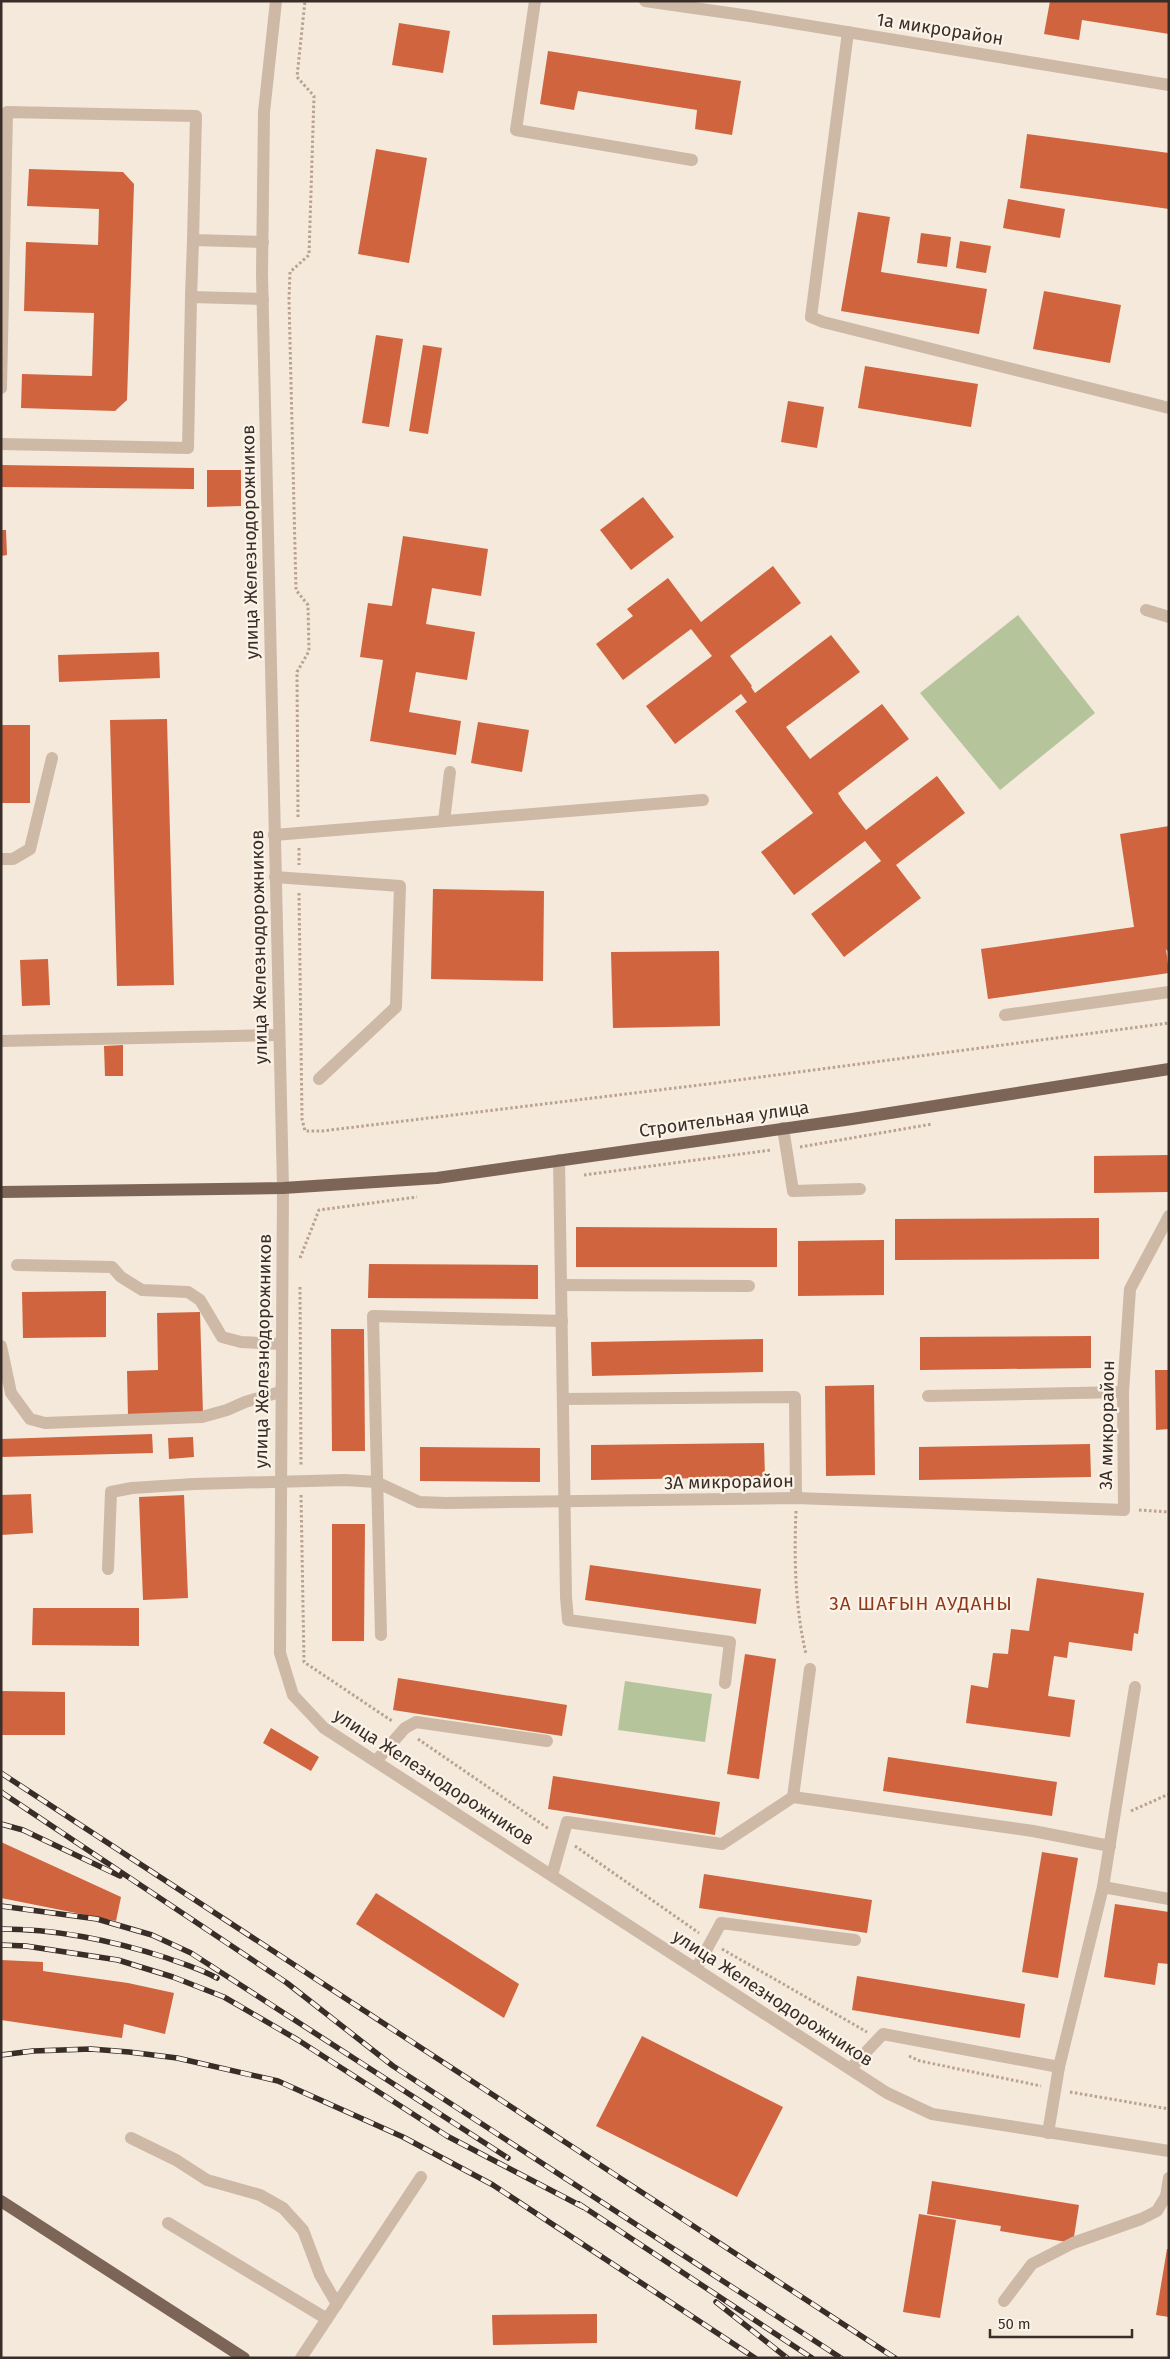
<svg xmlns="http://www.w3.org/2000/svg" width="1170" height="2359" font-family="'Fira Sans',sans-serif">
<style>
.green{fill:#b5c49a}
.building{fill:#cf643e}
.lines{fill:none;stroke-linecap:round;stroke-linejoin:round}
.path{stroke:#b9a290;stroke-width:3;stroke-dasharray:2.5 2.5;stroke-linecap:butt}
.minor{stroke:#cdb9a6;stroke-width:12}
.major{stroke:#7c6457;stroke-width:12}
.rail-casing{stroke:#392d28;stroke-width:5.5}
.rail{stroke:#fbf3e8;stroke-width:4;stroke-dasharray:11;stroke-linecap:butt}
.labels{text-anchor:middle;stroke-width:4.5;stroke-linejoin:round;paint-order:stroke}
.street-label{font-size:18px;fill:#392d28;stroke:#fbf3e8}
.neighbourhood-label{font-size:19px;letter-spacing:1px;fill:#8e381a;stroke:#fbf3e8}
</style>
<rect width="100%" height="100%" fill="#f4e9db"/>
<g class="green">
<polygon points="1018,615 1095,713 1000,790 920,693"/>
<polygon points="625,1681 712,1694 705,1742 618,1730"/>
</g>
<g class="building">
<polygon points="1050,1 1169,1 1169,34 1082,20 1079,40 1044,34"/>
<polygon points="399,23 450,31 443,73 392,65"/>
<polygon points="548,51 741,81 732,135 695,129 697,110 578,91 574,110 540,104"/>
<polygon points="1027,134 1169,153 1169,209 1020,188"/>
<polygon points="376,149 427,158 409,263 358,254"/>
<polygon points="29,169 123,172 134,184 127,400 115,411 21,408 22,374 92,376 94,313 24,311 26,242 98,245 99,209 27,206"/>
<polygon points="1008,199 1065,209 1060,238 1003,228"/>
<polygon points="858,212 890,217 881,272 987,289 979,334 841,311"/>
<polygon points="921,233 951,237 947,267 917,263"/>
<polygon points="960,241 991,246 986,273 956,268"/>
<polygon points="1044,291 1121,305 1110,363 1033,349"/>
<polygon points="376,335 403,339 389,427 362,423"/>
<polygon points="423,345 442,348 428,434 409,431"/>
<polygon points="865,366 978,384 971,427 858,408"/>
<polygon points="788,401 824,407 817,448 781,442"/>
<polygon points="1,465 194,468 194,489 1,487"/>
<polygon points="207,470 241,470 241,506 207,507"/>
<polygon points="643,497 674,537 631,570 600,530"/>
<polygon points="1,530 6,530 7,555 1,556"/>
<polygon points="403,536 488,549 481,596 432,588 426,624 475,632 467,680 416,672 409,712 461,721 456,755 370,741 383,660 360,657 368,603 392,606"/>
<polygon points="773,566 801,603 730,656 752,686 751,687 755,693 831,635 860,672 786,727 810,759 882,704 909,739 838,793 843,801 866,830 937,776 965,813 896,865 921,898 844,957 811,914 881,861 865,841 794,895 761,852 813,813 735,711 747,702 741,694 675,744 646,706 712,656 691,629 623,680 596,644 633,616 627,609 668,578 701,622"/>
<polygon points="159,652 160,678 59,682 58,655"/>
<polygon points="167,719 174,985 117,986 110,720"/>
<polygon points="478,722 529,730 522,772 471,763"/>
<rect x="1" y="725" width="29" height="78"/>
<polygon points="1169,826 1169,953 1166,949 1169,973 988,999 981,949 1134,927 1120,834"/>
<polygon points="433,889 544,891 543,981 431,979"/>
<polygon points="719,951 720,1026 613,1028 611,952"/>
<polygon points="48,959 50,1005 22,1006 20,960"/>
<polygon points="123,1045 123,1076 105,1076 104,1046"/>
<polygon points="1169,1155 1169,1192 1094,1193 1094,1156"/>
<polygon points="1099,1218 1099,1259 895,1260 895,1219"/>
<polygon points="576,1227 777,1228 777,1267 576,1267"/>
<polygon points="884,1240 884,1295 798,1296 798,1241"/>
<polygon points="369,1264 538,1265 538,1299 368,1298"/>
<polygon points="106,1291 106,1337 23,1338 22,1292"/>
<polygon points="200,1312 203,1414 128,1416 127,1371 158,1370 157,1313"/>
<polygon points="331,1329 364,1329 365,1451 332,1451"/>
<polygon points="1091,1336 1091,1368 920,1370 920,1337"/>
<polygon points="763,1339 763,1372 592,1376 591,1342"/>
<polygon points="1155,1370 1169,1370 1169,1429 1156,1430"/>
<polygon points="874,1385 875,1475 826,1476 825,1386"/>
<polygon points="152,1434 153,1453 1,1457 1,1439"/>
<polygon points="193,1437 194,1457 169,1459 168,1438"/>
<polygon points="764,1443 765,1477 591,1480 591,1445"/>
<polygon points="1090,1444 1091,1477 919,1480 919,1447"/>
<polygon points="420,1447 540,1448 540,1482 420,1481"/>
<polygon points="31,1494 33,1533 1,1535 1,1495"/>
<polygon points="184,1495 188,1598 143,1600 139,1497"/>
<polygon points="332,1524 365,1524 364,1641 332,1641"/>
<polygon points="590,1565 761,1589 756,1624 585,1600"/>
<polygon points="1037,1578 1144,1593 1138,1634 1134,1633 1132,1651 1069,1642 1067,1658 1054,1656 1048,1696 1075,1700 1070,1737 966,1723 971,1685 988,1688 993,1653 1008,1654 1011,1629 1029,1631"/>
<polygon points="33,1608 139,1608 139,1646 32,1645"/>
<polygon points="745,1654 776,1659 759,1779 727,1774"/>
<polygon points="398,1678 567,1705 562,1736 393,1710"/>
<polygon points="1,1691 65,1692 65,1735 1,1735"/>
<polygon points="271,1728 319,1757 311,1771 263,1743"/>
<polygon points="888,1757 1057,1782 1052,1816 883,1791"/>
<polygon points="553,1776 720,1802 715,1835 548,1809"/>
<polygon points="1,1842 121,1897 116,1921 1,1898"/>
<polygon points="1042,1852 1078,1858 1058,1978 1022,1972"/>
<polygon points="704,1874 872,1900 867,1933 699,1908"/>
<polygon points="376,1893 519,1984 504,2018 356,1924"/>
<polygon points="1115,1904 1169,1912 1169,1964 1158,1963 1155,1985 1104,1977"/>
<polygon points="1,1960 43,1962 43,1971 128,1983 174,1993 165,2034 124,2024 122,2038 1,2020"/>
<polygon points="857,1976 1025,2004 1020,2038 852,2010"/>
<polygon points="642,2036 783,2107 737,2197 596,2126"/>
<polygon points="932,2181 1079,2205 1073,2243 1000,2231 1001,2226 927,2214"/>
<polygon points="919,2214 956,2220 940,2318 903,2312"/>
<polygon points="1167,2249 1169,2249 1169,2317 1156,2315"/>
<polygon points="597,2314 597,2343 493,2345 492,2315"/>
</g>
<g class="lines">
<g class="path">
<polyline points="298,817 297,672 309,651 308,605 296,590 289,299 290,272 309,255 314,96 297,77 305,1"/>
<polyline points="299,848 299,865"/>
<polyline points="299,893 302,1119 305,1131 322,1131 708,1084 1169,1023"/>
<polyline points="800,1147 932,1124"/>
<polyline points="584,1175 771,1150"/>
<polyline points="300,1258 319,1210 417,1197"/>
<polyline points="300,1287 301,1466"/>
<polyline points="301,1495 304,1662 392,1721"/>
<polyline points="1139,1510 1169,1512"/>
<path d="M796,1511C794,1559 795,1607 806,1654"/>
<polyline points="418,1739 549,1829"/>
<polyline points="1131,1811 1169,1794"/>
<polyline points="575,1846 699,1933"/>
<polyline points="722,1949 867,2032"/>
<polyline points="909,2056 920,2061 1041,2086"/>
<polyline points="1070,2092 1169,2109"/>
</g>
<g class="minor">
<polyline points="276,1 264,112 262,274 283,1188 280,1653 293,1695 324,1728 887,2093 932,2114 1169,2151"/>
<polyline points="535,1 516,130 692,160"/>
<polyline points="645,1 750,16 1169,85"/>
<polyline points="848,32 811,317 823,322 1169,408"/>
<polyline points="191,297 193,240"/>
<polyline points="1,388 7,112 196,116 193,240 263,242"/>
<polyline points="1,444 188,448 191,297 263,299"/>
<polyline points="1146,610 1169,617"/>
<polyline points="444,821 450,772"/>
<polyline points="274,835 703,800"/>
<polyline points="1,859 13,859 30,849 52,758"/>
<polyline points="275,877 400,886 396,1007 319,1079"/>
<polyline points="1005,1015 1169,992"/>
<polyline points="1,1041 279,1035"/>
<polyline points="783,1128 793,1191 860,1189"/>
<polyline points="559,1160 566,1597 568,1620 730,1642 725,1683"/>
<polyline points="17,1265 112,1267 121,1277 142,1290 188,1292 200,1300 222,1337 241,1342 280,1344"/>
<polyline points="561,1285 749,1286"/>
<polyline points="1,1346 11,1393 30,1419 45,1423 202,1417 227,1410 245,1402 280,1392"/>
<polyline points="928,1396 1123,1392"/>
<polyline points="563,1399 795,1397 796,1498"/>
<polyline points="108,1569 111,1492 132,1488 194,1484 345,1480 376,1482 419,1502 446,1503 796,1498 1124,1510 1123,1392 1130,1289 1169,1216"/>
<polyline points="381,1635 373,1316 562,1321"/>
<polyline points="376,1761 405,1728 416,1722 547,1741"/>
<polyline points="793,1797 810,1669"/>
<polyline points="552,1875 567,1822 722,1844 793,1797 1033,1831 1110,1846"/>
<polyline points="1103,1887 1135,1687"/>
<polyline points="696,1969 721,1923 855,1940"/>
<polyline points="850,2069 883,2034 1059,2067"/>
<polyline points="1048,2133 1059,2067 1103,1887 1169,1899"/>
<polyline points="131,2138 176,2160 207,2180 260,2195 283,2208 303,2230 320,2275 337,2304"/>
<polyline points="168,2223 327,2319"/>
<polyline points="1004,2301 1032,2264 1073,2243 1141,2219 1157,2211 1166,2196 1169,2178"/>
<polyline points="301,2358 421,2177"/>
</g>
<g class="major">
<polyline points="1,1192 283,1188 437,1178 852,1119 1169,1069"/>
<polyline points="1,2201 244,2358"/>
</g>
<defs>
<g id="rail">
<polyline points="1,1773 895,2358"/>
<polyline points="1,1792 287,1983 393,2066 841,2358"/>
<polyline points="1,1824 23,1830 120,1876"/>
<polyline points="1,1906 97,1919 152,1935 191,1953 508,2158"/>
<path d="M1,1929C57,1929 114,1941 167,1958C184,1964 201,1969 217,1978"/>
<polyline points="1,1945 26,1946 118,1960 173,1977 224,1997 298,2040 447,2136 583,2207"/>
<polyline points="1,2055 33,2051 91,2049 129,2052 177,2058 278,2081 403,2137 493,2185 755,2358"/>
<polyline points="579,2204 812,2358"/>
<polyline points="716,2302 787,2358"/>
</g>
</defs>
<use href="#rail" class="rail-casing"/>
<use href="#rail" class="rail"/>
</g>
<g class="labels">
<g class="street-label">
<text transform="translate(940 29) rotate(9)" y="6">1а микрорайон</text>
<text transform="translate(250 542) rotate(-91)" y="6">улица Железнодорожников</text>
<text transform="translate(259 947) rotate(-91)" y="6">улица Железнодорожников</text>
<text transform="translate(724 1119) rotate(-8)" y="6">Строительная улица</text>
<text transform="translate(263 1351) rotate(-89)" y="6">улица Железнодорожников</text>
<text transform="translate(1107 1425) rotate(-89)" y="6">3А микрорайон</text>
<text transform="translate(729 1482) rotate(-1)" y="6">3А микрорайон</text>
<text transform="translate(434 1777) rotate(33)" y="6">улица Железнодорожников</text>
<text transform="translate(773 1998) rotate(33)" y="6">улица Железнодорожников</text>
</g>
<g class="neighbourhood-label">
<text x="921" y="1610">3А ШАҒЫН АУДАНЫ</text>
</g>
</g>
<rect width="1170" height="2359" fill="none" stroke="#392d28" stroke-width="5"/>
<path d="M990 2329v8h142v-8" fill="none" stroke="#392d28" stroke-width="2.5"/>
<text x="998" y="2329" font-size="15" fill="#392d28" stroke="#fbf3e8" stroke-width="4" paint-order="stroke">50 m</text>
</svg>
